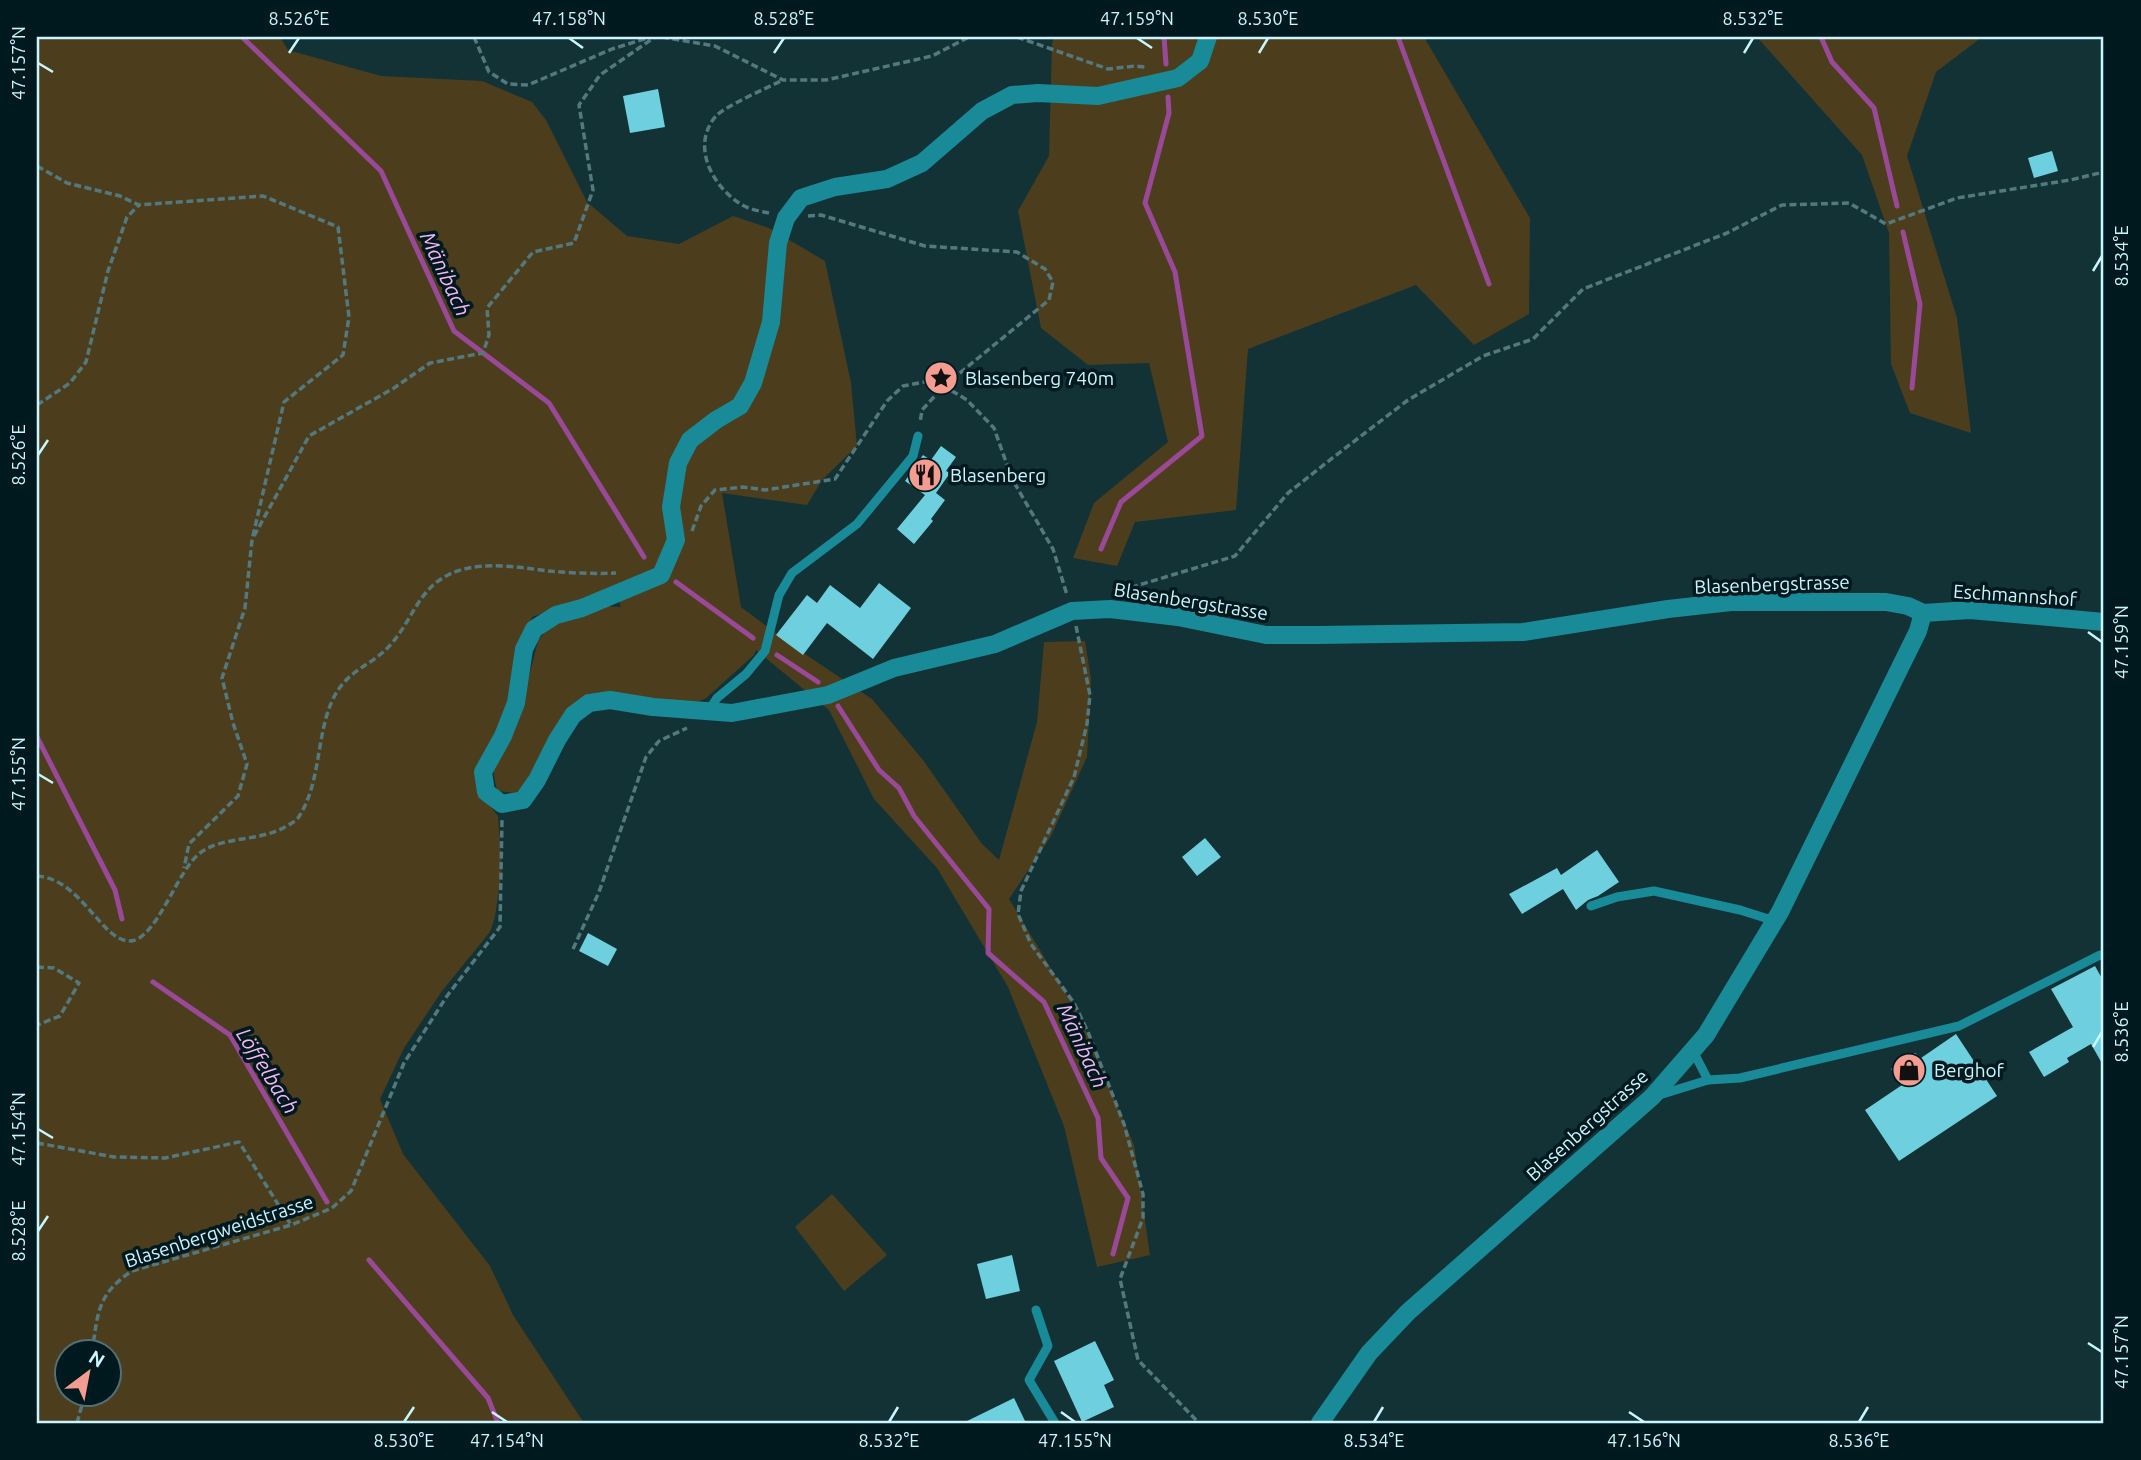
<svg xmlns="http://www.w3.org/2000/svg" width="2141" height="1460" font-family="Ubuntu,sans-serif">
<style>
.green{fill:#4c3e1d;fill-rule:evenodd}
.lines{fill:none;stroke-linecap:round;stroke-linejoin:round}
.stream{stroke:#9a4999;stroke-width:5}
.building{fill:#6ed0df}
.path{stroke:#53787d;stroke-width:3.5;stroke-dasharray:7 3.5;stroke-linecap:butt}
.lane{stroke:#198a98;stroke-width:9}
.street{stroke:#198a98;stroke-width:18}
.ticks{fill:none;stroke:#c9f6fe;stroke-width:2.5}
.labels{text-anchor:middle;stroke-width:7;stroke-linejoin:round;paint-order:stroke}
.poi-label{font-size:19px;fill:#c9f6fe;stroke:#00191e;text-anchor:start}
.street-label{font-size:19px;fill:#c9f6fe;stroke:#00191e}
.water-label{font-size:21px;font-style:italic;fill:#f6b7f4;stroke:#00191e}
.neatline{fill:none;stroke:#c9f6fe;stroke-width:2.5}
.ticks-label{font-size:18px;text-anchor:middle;fill:#c9f6fe}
</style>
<rect width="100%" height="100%" fill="#123236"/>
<g class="green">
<path d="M37,37H280L288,50L381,76L482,81L532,102L546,120L587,202L627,236L679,244L733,216L769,228L825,261L851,383L857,446L822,480L807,505L722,493L741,607L793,646L872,699L923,760L982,844L999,860L1037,722L1044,642L1085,641L1091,679L1087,757L1051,836L1009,899L1078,1013L1134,1145L1150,1255L1097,1267L1064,1126L1008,987L937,868L874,799L829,710L756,650L754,655L705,699L684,706L605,692L587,694L565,712L534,775L516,793L497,791L493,770L526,687L538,641L552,622L606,606L621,607L614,588L532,617L508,705L477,789L498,816L502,868L495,917L490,932L442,991L404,1048L380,1099L403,1154L490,1266L513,1315L584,1423H37ZM66,1352H108V1394H66Z"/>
<polygon points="1054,37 1424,37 1530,218 1529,314 1474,345 1416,285 1248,349 1236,510 1135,522 1117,566 1073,558 1094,503 1168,442 1149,363 1088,365 1041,328 1018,211 1049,156 1052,44"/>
<polygon points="1757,37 1982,37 1936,72 1907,156 1957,318 1971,433 1910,413 1891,364 1889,233 1862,155"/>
<polygon points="832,1194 887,1255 844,1291 795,1227"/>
</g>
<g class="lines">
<g class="stream">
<polyline points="242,37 381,171 454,331 549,403 644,557"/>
<polyline points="1164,37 1166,64"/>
<polyline points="1398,37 1489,284"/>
<polyline points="1821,37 1832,62 1874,108 1897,206"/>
<polyline points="1903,232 1920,304 1912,388"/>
<polyline points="1101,549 1121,502 1202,436 1175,272 1145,203 1169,113 1168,97"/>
<polyline points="676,582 753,638"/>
<polyline points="777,655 818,682"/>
<polyline points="838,706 879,770 899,788 914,816 989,909 988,953 1044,1002 1098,1118 1101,1158 1128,1198 1113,1254"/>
<polyline points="37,737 115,890 122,919"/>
<polyline points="153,982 230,1035 327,1202"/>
<polyline points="369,1260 488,1398 498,1423"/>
</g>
</g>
<g class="building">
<polygon points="658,89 665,127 630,133 623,96"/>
<polygon points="2052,151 2058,171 2034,178 2028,158"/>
<polygon points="941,446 956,457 946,471 950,473 936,493 945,500 931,519 933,521 914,544 897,529 925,495 905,481 923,455 931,460"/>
<polygon points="879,583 911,608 873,659 827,623 803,655 776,635 807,595 817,603 830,585 860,608"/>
<polygon points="1205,838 1221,857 1197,876 1182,857"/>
<polygon points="1597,850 1619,882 1598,896 1588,900 1576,910 1563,889 1522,914 1509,894 1557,868 1561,875"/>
<polygon points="588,933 617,949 608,966 579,951"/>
<polygon points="2095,966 2104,982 2104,1067 2091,1044 2067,1058 2069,1062 2044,1077 2029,1052 2073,1027 2051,989"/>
<polygon points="1956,1034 1997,1096 1899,1161 1865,1110 1902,1085 1891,1069 1915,1053 1921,1058"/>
<polygon points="1012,1255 1020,1291 986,1299 977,1264"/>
<polygon points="1095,1341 1114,1380 1104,1385 1114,1407 1082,1422 1054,1361"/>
<polygon points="1014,1398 1026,1423 963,1423"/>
</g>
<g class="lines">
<g class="path">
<polyline points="474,37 489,72 508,84 528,85 612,49 651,37"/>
<polyline points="662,37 715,46 783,80 826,80 932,56 969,37"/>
<polyline points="1017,37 1108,69 1135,66 1145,67"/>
<polyline points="37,166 67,183 120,196 139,205 263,196 338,227 349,317 343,355 284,402 252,540 245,608 222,678 233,723 247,764 238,796 189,844 184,868"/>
<path d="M769,213C759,211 747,209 739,203C711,184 691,145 716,116C727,105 767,88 783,80"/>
<polyline points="808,216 821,215 925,246 1017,252 1045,269 1053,282 1049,300 944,386 922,410 920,423"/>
<polyline points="37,405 70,383 86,362 108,271 127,217 139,205"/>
<polyline points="692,531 701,506 715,490 743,487 765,490 835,479 887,401 903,386 930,381 944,386 967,400 994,428 1012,479 1053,549 1067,595"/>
<polyline points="254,536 309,436 394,388 430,363 483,353 489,335 487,308 533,252 574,243 593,190 579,105 600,75 655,37"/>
<polyline points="1123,594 1129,588 1235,556 1288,493 1335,456 1408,400 1483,356 1533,339 1583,289 1727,233 1782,205 1849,203 1886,224 1957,198 2070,180 2104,172"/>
<polyline points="1076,626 1090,695 1087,724 1074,777 1021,891 1018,914 1031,944 1074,1003 1088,1032 1124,1124 1143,1194 1143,1218 1120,1279 1138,1360 1199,1423"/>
<path d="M37,876C81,879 101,940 129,941C156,942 177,870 200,853C222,836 258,842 285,827C290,824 295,822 298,818C321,784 316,737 332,701C347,668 372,667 392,643C412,620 419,589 448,575C477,560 518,567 548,571C570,573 594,574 616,573"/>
<polyline points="573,949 599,892 646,757 659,741 687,728"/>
<polyline points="37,967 54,968 79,983 60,1016 37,1025"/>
<polyline points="37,1143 114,1157 165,1158 239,1142 291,1225"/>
<path d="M92,1352C98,1313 97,1294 132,1271L291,1225L332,1208L351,1191L404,1063L447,996L500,927L502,820"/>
<polyline points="77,1423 85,1394"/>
</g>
<g class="lane">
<polyline points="708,712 717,698 746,674 765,651 779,595 792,573 857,524 913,456 918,436"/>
<polyline points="1591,906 1617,897 1654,891 1740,910 1775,921"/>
<polyline points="1693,1051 1708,1080 1740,1078 1959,1026 2100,955 2104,955"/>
<polyline points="1656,1096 1708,1080"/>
<polyline points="1036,1310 1048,1346 1029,1380 1055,1423"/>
</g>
<g class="street">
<polyline points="1208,37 1200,61 1178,78 1098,96 1038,93 1012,95 982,111 922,163 887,179 835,187 801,198 786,218 778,243 771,322 753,383 740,406 716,420 690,440 678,463 671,507 676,540 661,575 582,608 556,615 534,629 524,649 516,703 503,736 483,772 486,792 502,804 523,800 537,780 557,740 573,715 589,703 610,700 653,707 732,713 828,695 894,668 995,644 1072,611 1110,609 1178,617 1266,635 1318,635 1523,632 1668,609 1731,602 1886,602 1908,606 1923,613 1970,610 2104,622"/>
<polyline points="1320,1423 1369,1353 1408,1312 1652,1097 1706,1035 1780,912 1918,631 1923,613"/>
</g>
</g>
<path class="ticks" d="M569,38L583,48M1137,38L1152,48M289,53L299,38M774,53L784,38M1259,53L1268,38M1744,53L1753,38M38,63L53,72M2093,271L2102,256M38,455L48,440M2088,632L2102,642M38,774L53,783M2093,1047L2102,1032M38,1129L53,1138M38,1231L48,1216M2088,1343L2102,1352M492,1412L507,1422M1061,1412L1075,1422M1629,1412L1644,1422M404,1422L414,1407M889,1422L898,1407M1374,1422L1383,1407M1859,1422L1868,1407"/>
<defs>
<symbol id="sight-disc" viewBox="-11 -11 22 22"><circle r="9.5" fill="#f59c91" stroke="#00191e"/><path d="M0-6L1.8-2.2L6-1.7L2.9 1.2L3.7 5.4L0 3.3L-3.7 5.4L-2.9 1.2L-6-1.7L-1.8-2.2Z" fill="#111"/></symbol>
<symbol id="restaurant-disc" viewBox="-11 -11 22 22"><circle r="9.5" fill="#f59c91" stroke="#00191e"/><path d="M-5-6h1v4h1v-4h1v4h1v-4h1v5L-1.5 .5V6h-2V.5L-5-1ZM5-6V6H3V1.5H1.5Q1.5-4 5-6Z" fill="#111"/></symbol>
<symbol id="shop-disc" viewBox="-11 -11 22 22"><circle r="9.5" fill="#f59c91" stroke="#00191e"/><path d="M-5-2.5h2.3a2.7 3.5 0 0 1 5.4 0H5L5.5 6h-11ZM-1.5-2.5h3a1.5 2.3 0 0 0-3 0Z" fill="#111"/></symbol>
</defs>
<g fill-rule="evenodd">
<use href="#sight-disc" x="922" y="359" width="38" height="38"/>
<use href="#restaurant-disc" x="906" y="456" width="38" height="38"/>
<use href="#shop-disc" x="1890" y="1051" width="38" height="38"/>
</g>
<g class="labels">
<g class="poi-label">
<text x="965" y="385">Blasenberg 740m</text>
<text x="950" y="482">Blasenberg</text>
<text x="1934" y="1077">Berghof</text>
</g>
<g class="street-label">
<text transform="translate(1772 584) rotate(-2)" y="7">Blasenbergstrasse</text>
<text transform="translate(2015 595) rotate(4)" y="7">Eschmannshof</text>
<text transform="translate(1191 601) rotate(9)" y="7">Blasenbergstrasse</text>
<text transform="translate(1587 1125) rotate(-42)" y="7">Blasenbergstrasse</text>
<text transform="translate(219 1231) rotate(-18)" y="7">Blasenbergweidstrasse</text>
</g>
<g class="water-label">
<text transform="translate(445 274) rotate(65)" y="7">Mänibach</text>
<text transform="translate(1082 1046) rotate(65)" y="7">Mänibach</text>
<text transform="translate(267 1071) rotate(58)" y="7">Löffelbach</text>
</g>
</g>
<rect width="2141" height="1460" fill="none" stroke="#00191e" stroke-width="77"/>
<g transform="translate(88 1373) rotate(32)"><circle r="33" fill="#00191e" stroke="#507178" stroke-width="2"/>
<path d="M0-5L12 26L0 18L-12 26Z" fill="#f59c91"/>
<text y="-10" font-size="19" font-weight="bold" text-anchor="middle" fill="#c9f6fe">N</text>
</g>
<rect x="38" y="38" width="2064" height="1384" class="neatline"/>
<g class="ticks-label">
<text x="299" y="25">8.526°E</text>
<text x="569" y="25">47.158°N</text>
<text x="784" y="25">8.528°E</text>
<text x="1137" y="25">47.159°N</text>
<text x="1268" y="25">8.530°E</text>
<text x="1753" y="25">8.532°E</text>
<text transform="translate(19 63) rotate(-90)" y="6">47.157°N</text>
<text transform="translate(2122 256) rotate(-90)" y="6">8.534°E</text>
<text transform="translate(19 455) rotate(-90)" y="6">8.526°E</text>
<text transform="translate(2122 642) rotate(-90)" y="6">47.159°N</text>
<text transform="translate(19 774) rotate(-90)" y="6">47.155°N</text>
<text transform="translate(2122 1032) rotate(-90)" y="6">8.536°E</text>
<text transform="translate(19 1129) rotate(-90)" y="6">47.154°N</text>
<text transform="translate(19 1231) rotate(-90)" y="6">8.528°E</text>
<text transform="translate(2122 1352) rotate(-90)" y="6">47.157°N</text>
<text x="404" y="1447">8.530°E</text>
<text x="507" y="1447">47.154°N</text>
<text x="889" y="1447">8.532°E</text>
<text x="1075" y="1447">47.155°N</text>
<text x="1374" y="1447">8.534°E</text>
<text x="1644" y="1447">47.156°N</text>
<text x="1859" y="1447">8.536°E</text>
</g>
</svg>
